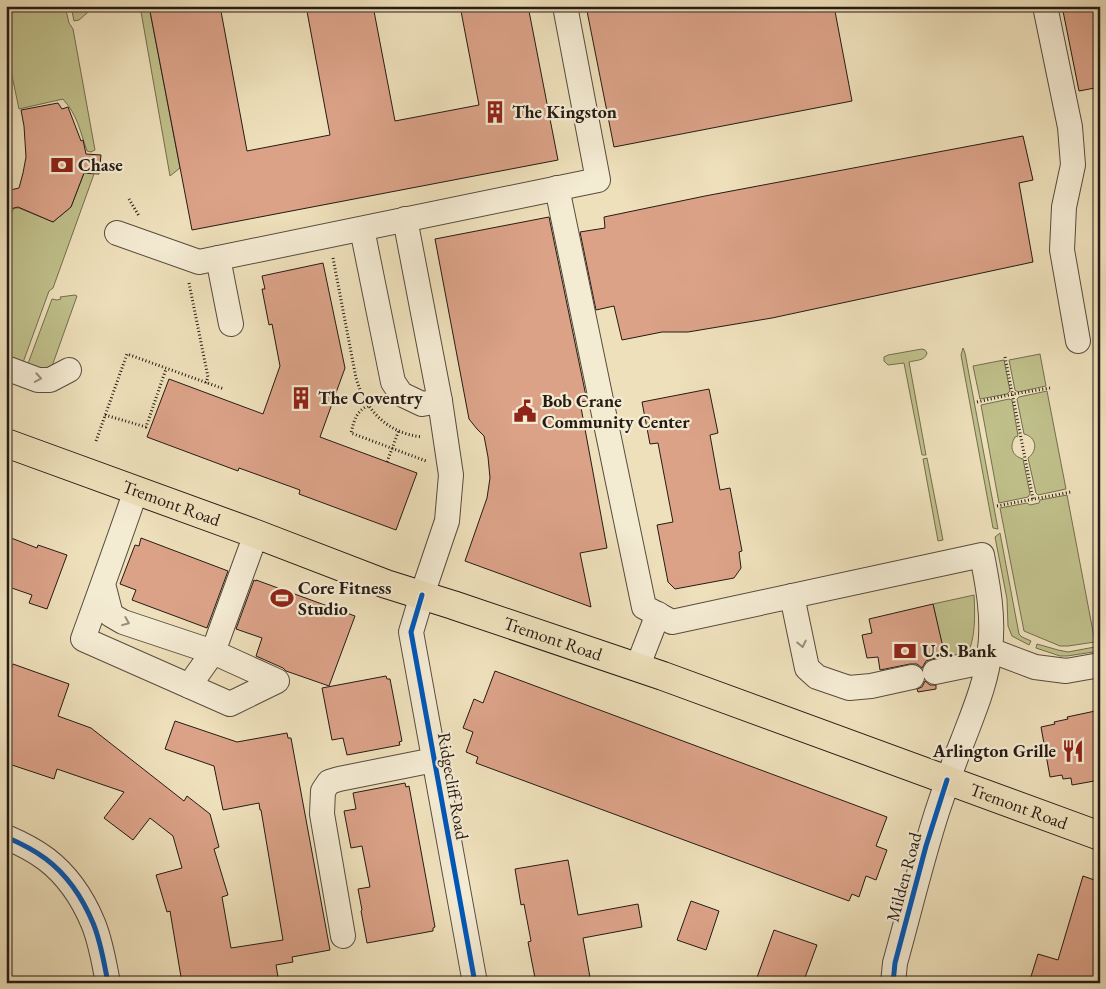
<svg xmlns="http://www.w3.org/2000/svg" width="1106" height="989" font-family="'EB Garamond',serif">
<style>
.green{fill:#c0c08b;stroke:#726e50}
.building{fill:#dba288;stroke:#251b14}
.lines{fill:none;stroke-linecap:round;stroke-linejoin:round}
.minor-casing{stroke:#574c3e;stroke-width:26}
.major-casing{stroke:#251b14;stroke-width:30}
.path{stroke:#251b14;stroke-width:3;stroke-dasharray:1 2.5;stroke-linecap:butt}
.minor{stroke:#f4ebd3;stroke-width:24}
.major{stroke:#eee0bb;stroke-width:28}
.cycleway-casing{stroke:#f4ebd3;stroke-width:8}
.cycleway{stroke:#0057b8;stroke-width:5}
.oneway{stroke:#978d7d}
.labels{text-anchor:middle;stroke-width:4.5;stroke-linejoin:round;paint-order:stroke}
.poi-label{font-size:18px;font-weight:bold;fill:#251b14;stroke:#f4ebd3;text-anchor:start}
.street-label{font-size:18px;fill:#251b14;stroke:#f4ebd3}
</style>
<rect width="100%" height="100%" fill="#eee0bb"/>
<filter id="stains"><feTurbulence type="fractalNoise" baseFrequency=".004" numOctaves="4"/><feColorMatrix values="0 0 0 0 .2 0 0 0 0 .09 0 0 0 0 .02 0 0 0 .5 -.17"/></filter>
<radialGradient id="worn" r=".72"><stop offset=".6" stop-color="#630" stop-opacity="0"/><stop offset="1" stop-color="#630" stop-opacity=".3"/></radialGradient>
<g class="green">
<path d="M6,6H65L69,23L73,29L95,150L91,152L87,151C80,131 78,116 63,99L19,109L6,47Z"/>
<polygon points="71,6 95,6 79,20 74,21"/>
<polygon points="140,6 149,6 180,168 170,176"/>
<polygon points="84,173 94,174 53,288 49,291 21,368 6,363 6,223 14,208 19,208 53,222 71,207"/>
<polygon points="75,295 77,296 51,369 26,369 52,299 57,300 61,299 60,297"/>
<polygon points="963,348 965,353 998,529 993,528 963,366 961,355"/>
<path d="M922,349L925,350L927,353C925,361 916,360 909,362L926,455H922L904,363L888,365L884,361V357L888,355Z"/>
<polygon points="1040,354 1046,386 1018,392 1015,390 1009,360"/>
<polygon points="1004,360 1010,391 1007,394 980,399 973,366"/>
<path d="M1047,391L1066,489L1038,495L1036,493L1028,458C1038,451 1037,437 1024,434L1017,399L1019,397Z"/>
<path d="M1009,399L1012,400L1018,436L1015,437C1009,447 1012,456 1023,459L1030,494L1028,497L999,503L981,405Z"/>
<polygon points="927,458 943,540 938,541 923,459"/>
<polygon points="1067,495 1095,642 1068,646 1060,646 1024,631 1000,508 1027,503 1030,505 1039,503 1040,500"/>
<polygon points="1000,533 1019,634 1022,637 1031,641 1029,645 1012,636 1008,626 1007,599 995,537"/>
<path d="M974,595C975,613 976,641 966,656L945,659L933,604Z"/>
<polygon points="1037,644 1058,650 1068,652 1100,646 1100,651 1067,656 1060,656 1036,648"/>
</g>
<g class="building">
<polygon points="149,6 220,6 247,151 330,135 306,6 373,6 395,121 479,105 460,6 528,6 558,160 192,230"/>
<polygon points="586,6 834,6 852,101 614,147"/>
<polygon points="1062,6 1100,6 1100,87 1079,91"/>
<polygon points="58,103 62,109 68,107 81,141 83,140 86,154 101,155 99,174 84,173 71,207 53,222 18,207 6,210 6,191 19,188 23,173 26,157 24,126 21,110"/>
<polygon points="1023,136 1033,180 1019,183 1033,262 772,318 688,332 662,332 622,340 614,306 596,310 580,232 605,228 604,217 705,196"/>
<polygon points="549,217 587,401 580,402 607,548 580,553 591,607 465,561 487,498 490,478 488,457 484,436 477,429 469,419 435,239"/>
<polygon points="323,263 345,368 320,437 417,473 396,530 299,494 300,490 239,468 238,471 147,437 169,379 263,414 280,366 272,324 269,325 262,289 265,289 262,276"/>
<polygon points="709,389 718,433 710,435 720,490 730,488 742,551 739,552 741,568 734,578 675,589 668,582 657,525 673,522 658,443 650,444 642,402"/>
<polygon points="6,536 37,548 38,545 67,555 47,609 29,603 32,595 6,586"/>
<polygon points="141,538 228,571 207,628 132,600 136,590 120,584 135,545 139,546"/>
<polygon points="254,580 256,581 256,580 355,616 329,686 286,671 283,668 256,656 262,638 236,629"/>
<polygon points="933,604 945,656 932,659 926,661 922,668 917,664 910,664 880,670 878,657 867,658 862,635 872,633 869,619"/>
<polygon points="13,664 69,684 58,716 91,728 184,801 187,796 210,814 219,847 214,849 228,895 222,897 231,948 283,940 261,810 260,810 259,803 223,810 214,766 165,749 175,721 237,742 287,733 288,738 291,738 330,950 292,957 293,962 276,965 279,983 182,983 170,911 167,912 156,875 182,868 173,836 150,818 133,840 104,818 124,792 57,769 54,779 6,763 6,684"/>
<polygon points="495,671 887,817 876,846 887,850 876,880 866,876 859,897 852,894 849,901 476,763 478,757 466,752 473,732 463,728 474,699 483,703"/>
<polygon points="386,676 387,679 390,679 402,741 399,742 400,745 347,755 343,738 332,740 322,688"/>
<polygon points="925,681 930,685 936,685 936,689 918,692 917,689 922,687"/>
<polygon points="1100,710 1100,780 1072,785 1071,778 1063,779 1062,775 1050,777 1041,727 1055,724 1054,722 1068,719 1067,717"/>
<polygon points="405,783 406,787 409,786 435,927 433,928 433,931 367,943 361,911 362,910 358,889 370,887 362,846 351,848 344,811 356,809 353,793"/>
<polygon points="568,860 578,915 638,904 642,927 583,938 591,983 536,983 528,942 531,941 524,904 521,905 515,869"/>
<polygon points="1083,876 1100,882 1100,983 1029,983 1038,954 1058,960"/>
<polygon points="691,901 719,911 706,950 677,940"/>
<polygon points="774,930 817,945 803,983 755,983"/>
</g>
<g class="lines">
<defs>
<g id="minor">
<polyline points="1045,6 1070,127 1073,165 1064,207 1062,250 1078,341"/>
<path d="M557,188L644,607L672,622L982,555C988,586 994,617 990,649C987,681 974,711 963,740C953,764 945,788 937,812C921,862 909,913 895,963L893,983"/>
<polyline points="405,219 440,401 451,475 447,521 422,595 411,632 475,983"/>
<polyline points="362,229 393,382 401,394 422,404 440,401"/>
<polyline points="117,233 199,262 598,180 565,6"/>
<polyline points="218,258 231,324"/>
<polyline points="6,368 38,380 50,380 69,370"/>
<path d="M103,584L111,615L123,622L213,652L277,681L230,704L83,639C101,589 119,540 136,490"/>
<polyline points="792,596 807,668 817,677 849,688 871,686 912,677"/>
<polyline points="990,650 1035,667 1066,671 1100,665"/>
<polyline points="637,668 658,614"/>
<polyline points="935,672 988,661"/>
<polyline points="189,686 213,652 256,534"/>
<path d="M6,837C20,843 34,850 46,859C67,875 83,899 93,923C101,942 104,963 108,983"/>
<polyline points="343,936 322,814 323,791 329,782 339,779 434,760"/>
</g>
<g id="major">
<path id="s1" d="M6,443L256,534L386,584L453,605L663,676L1100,836"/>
</g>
</defs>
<use href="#minor" class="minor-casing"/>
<use href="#major" class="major-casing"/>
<g class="path">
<polyline points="129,199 139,216"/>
<path d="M333,258L356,378C366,411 387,433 422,437"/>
<polyline points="189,283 208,377 206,383"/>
<polyline points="1005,357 1033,499"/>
<polyline points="977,402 1013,394 1050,388"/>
<path d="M368,406C356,411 354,421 351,433L426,461"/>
<polyline points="105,415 146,427 166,369"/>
<polyline points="96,441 127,354 224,389"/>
<polyline points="387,462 399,430"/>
<polyline points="997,506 1071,492"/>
</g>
<use href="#minor" class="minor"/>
<use href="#major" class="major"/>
<defs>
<g id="cycleway">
<polyline points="422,595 411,632 475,983"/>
<path d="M6,837C20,843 34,850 46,859C67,875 83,899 93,923C101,942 104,963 108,983"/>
<polyline points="893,983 895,963 926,846 947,780"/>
</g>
</defs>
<use href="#cycleway" class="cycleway-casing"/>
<use href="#cycleway" class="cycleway"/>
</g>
<defs><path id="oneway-chevron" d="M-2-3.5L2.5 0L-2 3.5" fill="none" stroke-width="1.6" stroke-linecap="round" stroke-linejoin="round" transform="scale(1.25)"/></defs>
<g class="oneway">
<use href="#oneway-chevron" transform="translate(38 378) rotate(10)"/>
<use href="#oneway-chevron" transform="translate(126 622) rotate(22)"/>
<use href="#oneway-chevron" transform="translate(802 644) rotate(78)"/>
</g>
<defs>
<symbol id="building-bare" viewBox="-9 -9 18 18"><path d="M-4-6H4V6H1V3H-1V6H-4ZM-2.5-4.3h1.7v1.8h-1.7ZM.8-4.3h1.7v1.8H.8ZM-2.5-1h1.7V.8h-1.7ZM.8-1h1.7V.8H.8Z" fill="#8f2418" stroke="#f4ebd3" stroke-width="2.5" paint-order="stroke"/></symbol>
<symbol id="bank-bare" viewBox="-9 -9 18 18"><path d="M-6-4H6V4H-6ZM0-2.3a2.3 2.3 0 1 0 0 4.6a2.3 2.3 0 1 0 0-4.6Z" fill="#8f2418" stroke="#f4ebd3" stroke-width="2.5" paint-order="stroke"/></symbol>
<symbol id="civic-bare" viewBox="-9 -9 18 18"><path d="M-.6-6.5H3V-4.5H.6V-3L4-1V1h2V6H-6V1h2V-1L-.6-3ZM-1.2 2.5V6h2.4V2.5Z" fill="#8f2418" stroke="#f4ebd3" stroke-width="2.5" paint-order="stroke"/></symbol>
<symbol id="stadium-bare" viewBox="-9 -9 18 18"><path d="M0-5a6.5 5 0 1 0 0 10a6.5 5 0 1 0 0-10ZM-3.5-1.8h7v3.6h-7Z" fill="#8f2418" stroke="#f4ebd3" stroke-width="2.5" paint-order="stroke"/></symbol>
<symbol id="restaurant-bare" viewBox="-9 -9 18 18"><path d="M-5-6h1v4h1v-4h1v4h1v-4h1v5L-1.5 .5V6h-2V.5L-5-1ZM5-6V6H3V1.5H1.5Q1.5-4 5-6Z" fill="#8f2418" stroke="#f4ebd3" stroke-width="2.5" paint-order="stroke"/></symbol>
</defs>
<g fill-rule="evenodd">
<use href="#building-bare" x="479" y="96" width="32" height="32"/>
<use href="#bank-bare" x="46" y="149" width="32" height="32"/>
<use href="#building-bare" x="285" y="382" width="32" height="32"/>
<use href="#civic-bare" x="509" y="395" width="32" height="32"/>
<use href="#stadium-bare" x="266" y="582" width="32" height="32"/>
<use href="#bank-bare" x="889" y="635" width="32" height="32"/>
<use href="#restaurant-bare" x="1057" y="735" width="32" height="32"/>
</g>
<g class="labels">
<g class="poi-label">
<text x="512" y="118">The Kingston</text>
<text x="78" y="171">Chase</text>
<text x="318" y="404">The Coventry</text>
<text x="542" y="407">Bob Crane<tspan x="542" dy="21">Community Center</tspan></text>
<text x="298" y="594">Core Fitness<tspan x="298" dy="21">Studio</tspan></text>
<text x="922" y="657">U.S. Bank</text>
<text x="1056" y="757" text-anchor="end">Arlington Grille</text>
</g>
<g class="street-label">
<text dy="6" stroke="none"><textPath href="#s1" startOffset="176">Tremont Road</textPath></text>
<text dy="6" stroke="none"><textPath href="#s1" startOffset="581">Tremont Road</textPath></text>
<text transform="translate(453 786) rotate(80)" y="6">Ridgecliff Road</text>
<text dy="6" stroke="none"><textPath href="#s1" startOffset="1076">Tremont Road</textPath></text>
<text transform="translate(904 877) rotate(-75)" y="6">Milden Road</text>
</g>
</g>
<rect width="1106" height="989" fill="none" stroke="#eee0bb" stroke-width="25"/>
<rect x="8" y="8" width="1091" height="974" fill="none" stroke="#251b14" stroke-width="2.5"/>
<rect x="12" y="12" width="1081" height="964" fill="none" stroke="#251b14"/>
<rect width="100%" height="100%" filter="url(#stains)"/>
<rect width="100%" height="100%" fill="url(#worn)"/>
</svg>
